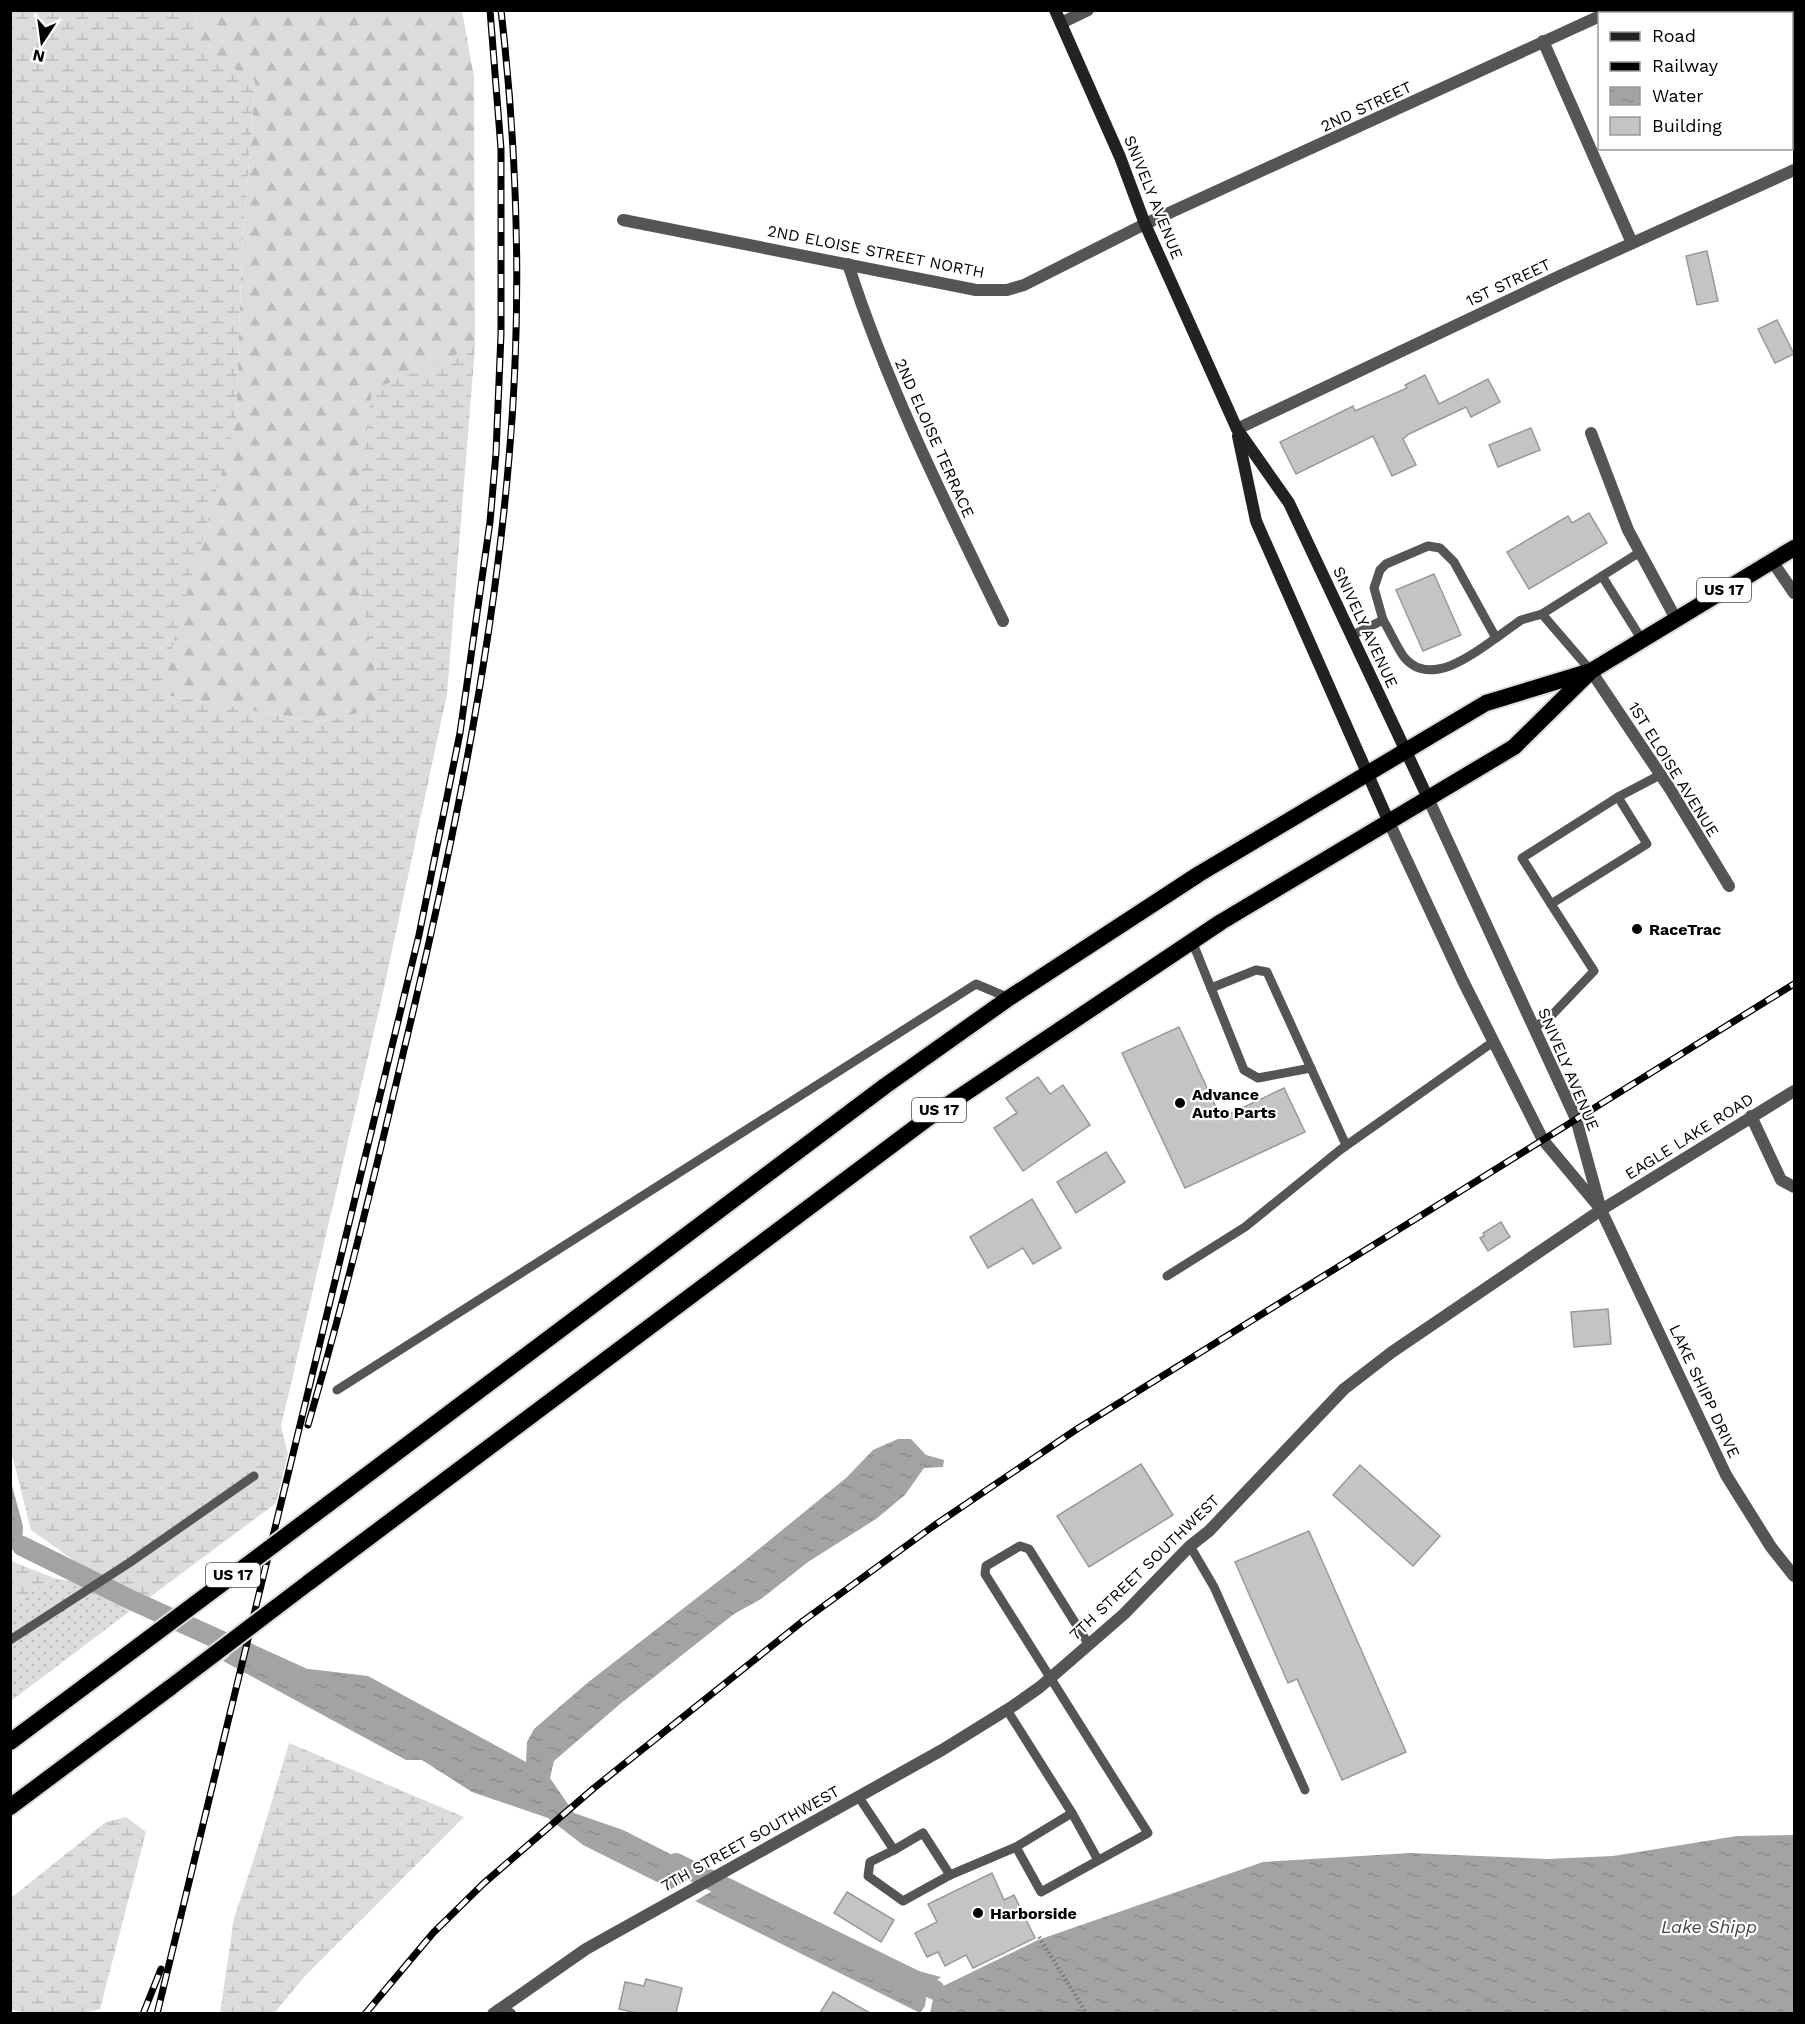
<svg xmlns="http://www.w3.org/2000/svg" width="1805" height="2024" font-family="'Work Sans',sans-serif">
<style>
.grass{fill:url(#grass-dots)}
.forest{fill:url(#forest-firs)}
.wetland{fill:url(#wetland-marsh)}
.water{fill:url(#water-ripples)}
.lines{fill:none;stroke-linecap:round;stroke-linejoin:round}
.canal{stroke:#a3a3a3;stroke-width:20}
.building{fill:#c4c4c4;stroke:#999;stroke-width:1.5}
.trunk-casing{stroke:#dbdbdb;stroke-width:20}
.path{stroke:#777;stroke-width:4;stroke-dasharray:1.5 3;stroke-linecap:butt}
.service{stroke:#555;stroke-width:9}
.minor{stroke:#555;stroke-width:12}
.tertiary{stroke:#555;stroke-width:12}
.secondary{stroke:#222;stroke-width:12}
.trunk{stroke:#000;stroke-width:16}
.rail-casing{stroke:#000;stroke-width:7}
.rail{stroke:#fff;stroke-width:4.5;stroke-dasharray:14;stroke-linecap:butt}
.trunk-bridge-casing{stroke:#dbdbdb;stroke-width:20;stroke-linecap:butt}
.trunk-bridge{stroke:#000;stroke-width:16}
.poi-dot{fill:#000;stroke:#fff;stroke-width:2}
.labels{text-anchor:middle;stroke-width:4.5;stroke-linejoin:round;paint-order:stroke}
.shield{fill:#fff;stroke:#4c4c4c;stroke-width:1.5}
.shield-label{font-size:15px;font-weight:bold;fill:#000}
.street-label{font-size:16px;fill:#000;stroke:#fff}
.poi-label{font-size:16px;font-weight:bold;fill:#000;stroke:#fff;text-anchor:start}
.water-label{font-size:18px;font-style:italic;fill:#444;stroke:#fff}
</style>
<defs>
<pattern id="grass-dots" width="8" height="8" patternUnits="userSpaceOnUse" patternTransform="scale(1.5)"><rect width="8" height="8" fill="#dcdcdc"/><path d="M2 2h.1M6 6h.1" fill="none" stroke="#bbb" stroke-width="1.8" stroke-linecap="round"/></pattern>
<pattern id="forest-firs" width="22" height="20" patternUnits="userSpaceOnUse" patternTransform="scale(1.5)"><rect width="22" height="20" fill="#dcdcdc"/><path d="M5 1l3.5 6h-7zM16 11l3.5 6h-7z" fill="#bbb"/></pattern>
<pattern id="wetland-marsh" width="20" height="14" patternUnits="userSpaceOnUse" patternTransform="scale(1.5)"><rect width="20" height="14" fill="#dcdcdc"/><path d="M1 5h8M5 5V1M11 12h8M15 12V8" fill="none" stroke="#bbb"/></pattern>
<pattern id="water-ripples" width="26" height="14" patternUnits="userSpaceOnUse" patternTransform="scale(1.5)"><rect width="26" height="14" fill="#a3a3a3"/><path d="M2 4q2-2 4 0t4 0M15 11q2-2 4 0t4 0" fill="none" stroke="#8b8b8b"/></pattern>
</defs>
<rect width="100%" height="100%" fill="#fff"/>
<polygon class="grass" points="54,1578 73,1582 130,1611 11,1701 11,1604"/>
<polygon class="forest" points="196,11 462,11 474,77 475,347 372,391 358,577 382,708 318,722 158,694 236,421 242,252 255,82 198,48"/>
<g class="wetland">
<polygon points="10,11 196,11 198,48 255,81 242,252 236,421 159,694 318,722 381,708 358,577 361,477 372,390 475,347 447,694 382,997 281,1426 288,1454 276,1503 146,1600 89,1571 31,1530 11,1451"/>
<polygon points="11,1561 54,1578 11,1604"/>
<polygon points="289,1743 464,1817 305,1976 274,2013 220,2013 234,1918 263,1831"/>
<path d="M126,1817L146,1832L100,2009C74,2019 38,2015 11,2010V1898L106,1822Z"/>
</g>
<g class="water">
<polygon points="898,1439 911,1439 926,1455 944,1460 943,1467 924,1468 905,1495 876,1519 808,1562 761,1599 734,1614 620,1704 554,1761 550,1778 574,1813 623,1830 704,1871 671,1889 583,1845 548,1818 472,1792 422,1760 406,1760 223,1661 238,1649 267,1664 368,1676 526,1762 527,1742 534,1729 586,1684 743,1562 846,1478 873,1450"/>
<polygon points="11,1482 23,1526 22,1546 11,1550"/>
<polygon points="1794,1835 1794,2013 930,2013 935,1990 1038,1940 1263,1862 1410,1853 1547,1859 1613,1856 1737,1836"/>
<polygon points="726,1883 765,1902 782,1919 870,1958 941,1977 928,1986 925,2006 920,2013 695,1901"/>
</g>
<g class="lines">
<g class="canal">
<polyline points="22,1546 129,1599 301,1677"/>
<polyline points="676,1863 935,1990"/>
</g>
</g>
<g class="building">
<polygon points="1707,251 1718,301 1697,305 1686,256"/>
<polygon points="1777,320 1794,354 1775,363 1758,329"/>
<polygon points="1425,375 1439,404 1488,379 1500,402 1471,417 1466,407 1409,434 1403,439 1416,465 1392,476 1373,436 1296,474 1280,442 1353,406 1355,411 1407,388 1405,385"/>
<polygon points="1531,428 1540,450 1498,467 1489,445"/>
<polygon points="1589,513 1607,543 1529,589 1507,552 1568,516 1572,523"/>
<polygon points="1434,574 1461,635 1423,651 1396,590"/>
<polygon points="1179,1027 1221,1118 1284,1088 1305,1132 1185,1188 1122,1053"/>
<polygon points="1038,1077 1050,1094 1063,1085 1090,1125 1023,1171 994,1128 1017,1113 1006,1098"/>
<polygon points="1106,1152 1125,1182 1076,1213 1057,1182"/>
<polygon points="1032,1199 1061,1248 1033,1264 1023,1248 988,1268 970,1237"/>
<polygon points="1501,1222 1510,1237 1488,1251 1480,1238 1484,1236 1483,1233"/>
<polygon points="1608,1309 1611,1344 1574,1347 1571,1312"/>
<polygon points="1141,1464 1173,1515 1089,1567 1057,1516"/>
<polygon points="1360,1465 1440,1536 1413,1566 1333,1495"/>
<polygon points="1309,1531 1406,1752 1342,1780 1297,1679 1288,1683 1235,1562"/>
<polygon points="992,1873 1004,1900 1014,1895 1035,1938 973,1968 966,1955 945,1966 938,1952 927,1957 915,1933 937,1922 928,1904"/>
<polygon points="847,1892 894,1920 881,1942 834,1913"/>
<polygon points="646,1979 682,1988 676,2013 636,2013 619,2009 625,1982 644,1986"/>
<polygon points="833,1992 870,2013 820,2013"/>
</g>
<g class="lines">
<defs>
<g id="trunk">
<polyline points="327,1505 885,1086 1009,998 1199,874 1486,703 1588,672"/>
<polyline points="308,1583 928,1118 1221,922 1514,747 1591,671 1794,548"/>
<polyline points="10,1742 140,1645"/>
<polyline points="10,1807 171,1687"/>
</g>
</defs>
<use href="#trunk" class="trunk-casing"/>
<polyline class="path" points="1039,1937 1087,2014"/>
<g class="service">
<polyline points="1602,576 1642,640"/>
<polyline points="1542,614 1591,671"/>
<path d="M1383,620C1390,631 1396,646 1404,657C1429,688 1473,655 1496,638"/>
<polyline points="1351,636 1383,620 1374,588 1380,570 1386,564 1428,546 1440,548 1454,562 1496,638 1521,620 1542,614 1640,552"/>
<polyline points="1551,904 1522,858 1618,797"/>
<polyline points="1192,941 1244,1070 1258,1078 1311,1068"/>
<polyline points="1211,988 1256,970 1267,972 1346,1145"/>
<polyline points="1534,1028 1551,1016 1594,971 1551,904 1647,844 1618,797 1660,775"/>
<polyline points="1167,1276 1245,1227 1340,1150 1493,1042"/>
<polyline points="337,1390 976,984 1009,998"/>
<polyline points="1190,1546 1214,1587 1305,1790"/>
<polyline points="10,1640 129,1563 254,1476"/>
<polyline points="858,1796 894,1850 923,1833 950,1875 1016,1847 1072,1813 1007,1710"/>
<polyline points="1072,1813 1098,1860"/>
<polyline points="1016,1847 1041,1892 1148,1833 985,1574 986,1566 1020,1546 1029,1549 1089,1645"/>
<polyline points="894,1850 870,1862 868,1876 903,1901 950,1875"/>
</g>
<g class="minor">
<polyline points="1061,23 1088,10"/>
<polyline points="1543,41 1632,243"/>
<polyline points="623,220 976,290 1007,290 1024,285 1145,224 1600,16"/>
<path d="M848,264C888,388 946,504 1003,621"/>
<polyline points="1237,429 1562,275 1794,170"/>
<polyline points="1591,433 1628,530 1676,619"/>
<polyline points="1772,561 1794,593"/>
<polyline points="1591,671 1670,789 1729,886"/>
<polyline points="1751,1116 1781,1180 1794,1187"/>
<polyline points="498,2010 510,2014"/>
</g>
<g class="tertiary">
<polyline points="1427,796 1576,1119 1601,1210 1726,1475 1771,1547 1794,1576"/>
<polyline points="1388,820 1463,981 1543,1140 1599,1207"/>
<polyline points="493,2014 586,1949 942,1750 1013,1706 1040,1687 1124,1614 1190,1546 1209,1531 1344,1389 1392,1352 1601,1210 1794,1091"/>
</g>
<g class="secondary">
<polyline points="1055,10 1120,157 1145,224 1237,429 1289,503 1427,796"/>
<polyline points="1238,436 1256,521 1388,820"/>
</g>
<use href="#trunk" class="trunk"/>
<defs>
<g id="rail">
<path d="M308,1425C344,1302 374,1179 403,1054C450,858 492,659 509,458C522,310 518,158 501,10"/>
<polyline points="143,2014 161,1969"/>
<polyline points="157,2014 419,935 460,733 490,522 496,453 501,334 501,149 490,10"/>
<polyline points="365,2014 433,1933 484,1883 594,1788 803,1621 932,1527 1077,1429 1794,984"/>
</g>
</defs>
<use href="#rail" class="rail-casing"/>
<use href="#rail" class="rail"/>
<defs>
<g id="trunk-bridge">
<polyline points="140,1645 327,1505"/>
<polyline points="171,1687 308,1583"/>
</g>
</defs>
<use href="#trunk-bridge" class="trunk-bridge-casing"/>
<use href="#trunk-bridge" class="trunk-bridge"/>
</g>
<g class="poi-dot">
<circle cx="1637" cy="929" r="6"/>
<circle cx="1180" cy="1103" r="6"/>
<circle cx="978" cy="1913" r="6"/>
</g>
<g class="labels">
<g class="shield">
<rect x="1697" y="578" width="54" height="24" rx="4.5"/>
<rect x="912" y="1098" width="54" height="24" rx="4.5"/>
<rect x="206" y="1563" width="54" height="24" rx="4.5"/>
</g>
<g class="shield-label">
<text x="1724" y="595">US 17</text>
<text x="939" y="1115">US 17</text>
<text x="233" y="1580">US 17</text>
</g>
<g class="street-label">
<text transform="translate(1366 106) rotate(-25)" y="6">2ND STREET</text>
<text transform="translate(1154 197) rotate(68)" y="6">SNIVELY AVENUE</text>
<text transform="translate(876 251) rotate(11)" y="6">2ND ELOISE STREET NORTH</text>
<text transform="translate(1508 282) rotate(-25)" y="6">1ST STREET</text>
<text transform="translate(935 438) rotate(66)" y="6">2ND ELOISE TERRACE</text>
<text transform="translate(1366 627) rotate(65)" y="6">SNIVELY AVENUE</text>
<text transform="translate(1674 769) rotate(58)" y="6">1ST ELOISE AVENUE</text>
<text transform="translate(1569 1069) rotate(67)" y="6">SNIVELY AVENUE</text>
<text transform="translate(1689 1136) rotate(-32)" y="6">EAGLE LAKE ROAD</text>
<text transform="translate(1705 1391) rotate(65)" y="6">LAKE SHIPP DRIVE</text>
<text transform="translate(1144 1567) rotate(-44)" y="6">7TH STREET SOUTHWEST</text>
<text transform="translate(750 1838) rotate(-29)" y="6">7TH STREET SOUTHWEST</text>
</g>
<g class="poi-label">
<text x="1649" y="935">RaceTrac</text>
<text x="1192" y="1100">Advance<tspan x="1192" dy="18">Auto Parts</tspan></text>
<text x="990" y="1919">Harborside</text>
</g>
<g class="water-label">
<text x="1709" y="1933">Lake Shipp</text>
</g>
</g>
<rect width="1805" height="2024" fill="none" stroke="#000000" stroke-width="24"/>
<rect x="1598" y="12" width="195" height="138" fill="#ffffff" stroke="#999999" stroke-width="1.5"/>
<rect x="1610" y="32" width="30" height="9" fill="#222222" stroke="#999999" stroke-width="1.5"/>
<text x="1652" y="42" font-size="18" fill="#000000">Road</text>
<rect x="1610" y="62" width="30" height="9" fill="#000000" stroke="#999999" stroke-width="1.5"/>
<text x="1652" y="72" font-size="18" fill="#000000">Railway</text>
<rect x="1610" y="87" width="30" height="18" fill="url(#water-ripples)" stroke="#999999" stroke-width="1.5"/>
<text x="1652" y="102" font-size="18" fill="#000000">Water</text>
<rect x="1610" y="117" width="30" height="18" fill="#c4c4c4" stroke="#999999" stroke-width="1.5"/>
<text x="1652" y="132" font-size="18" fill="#000000">Building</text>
<g transform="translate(42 42) rotate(193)" stroke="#ffffff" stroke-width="4.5" paint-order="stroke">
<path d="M0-4.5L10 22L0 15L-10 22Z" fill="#000000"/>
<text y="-9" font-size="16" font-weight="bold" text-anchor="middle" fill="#000000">N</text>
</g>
</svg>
